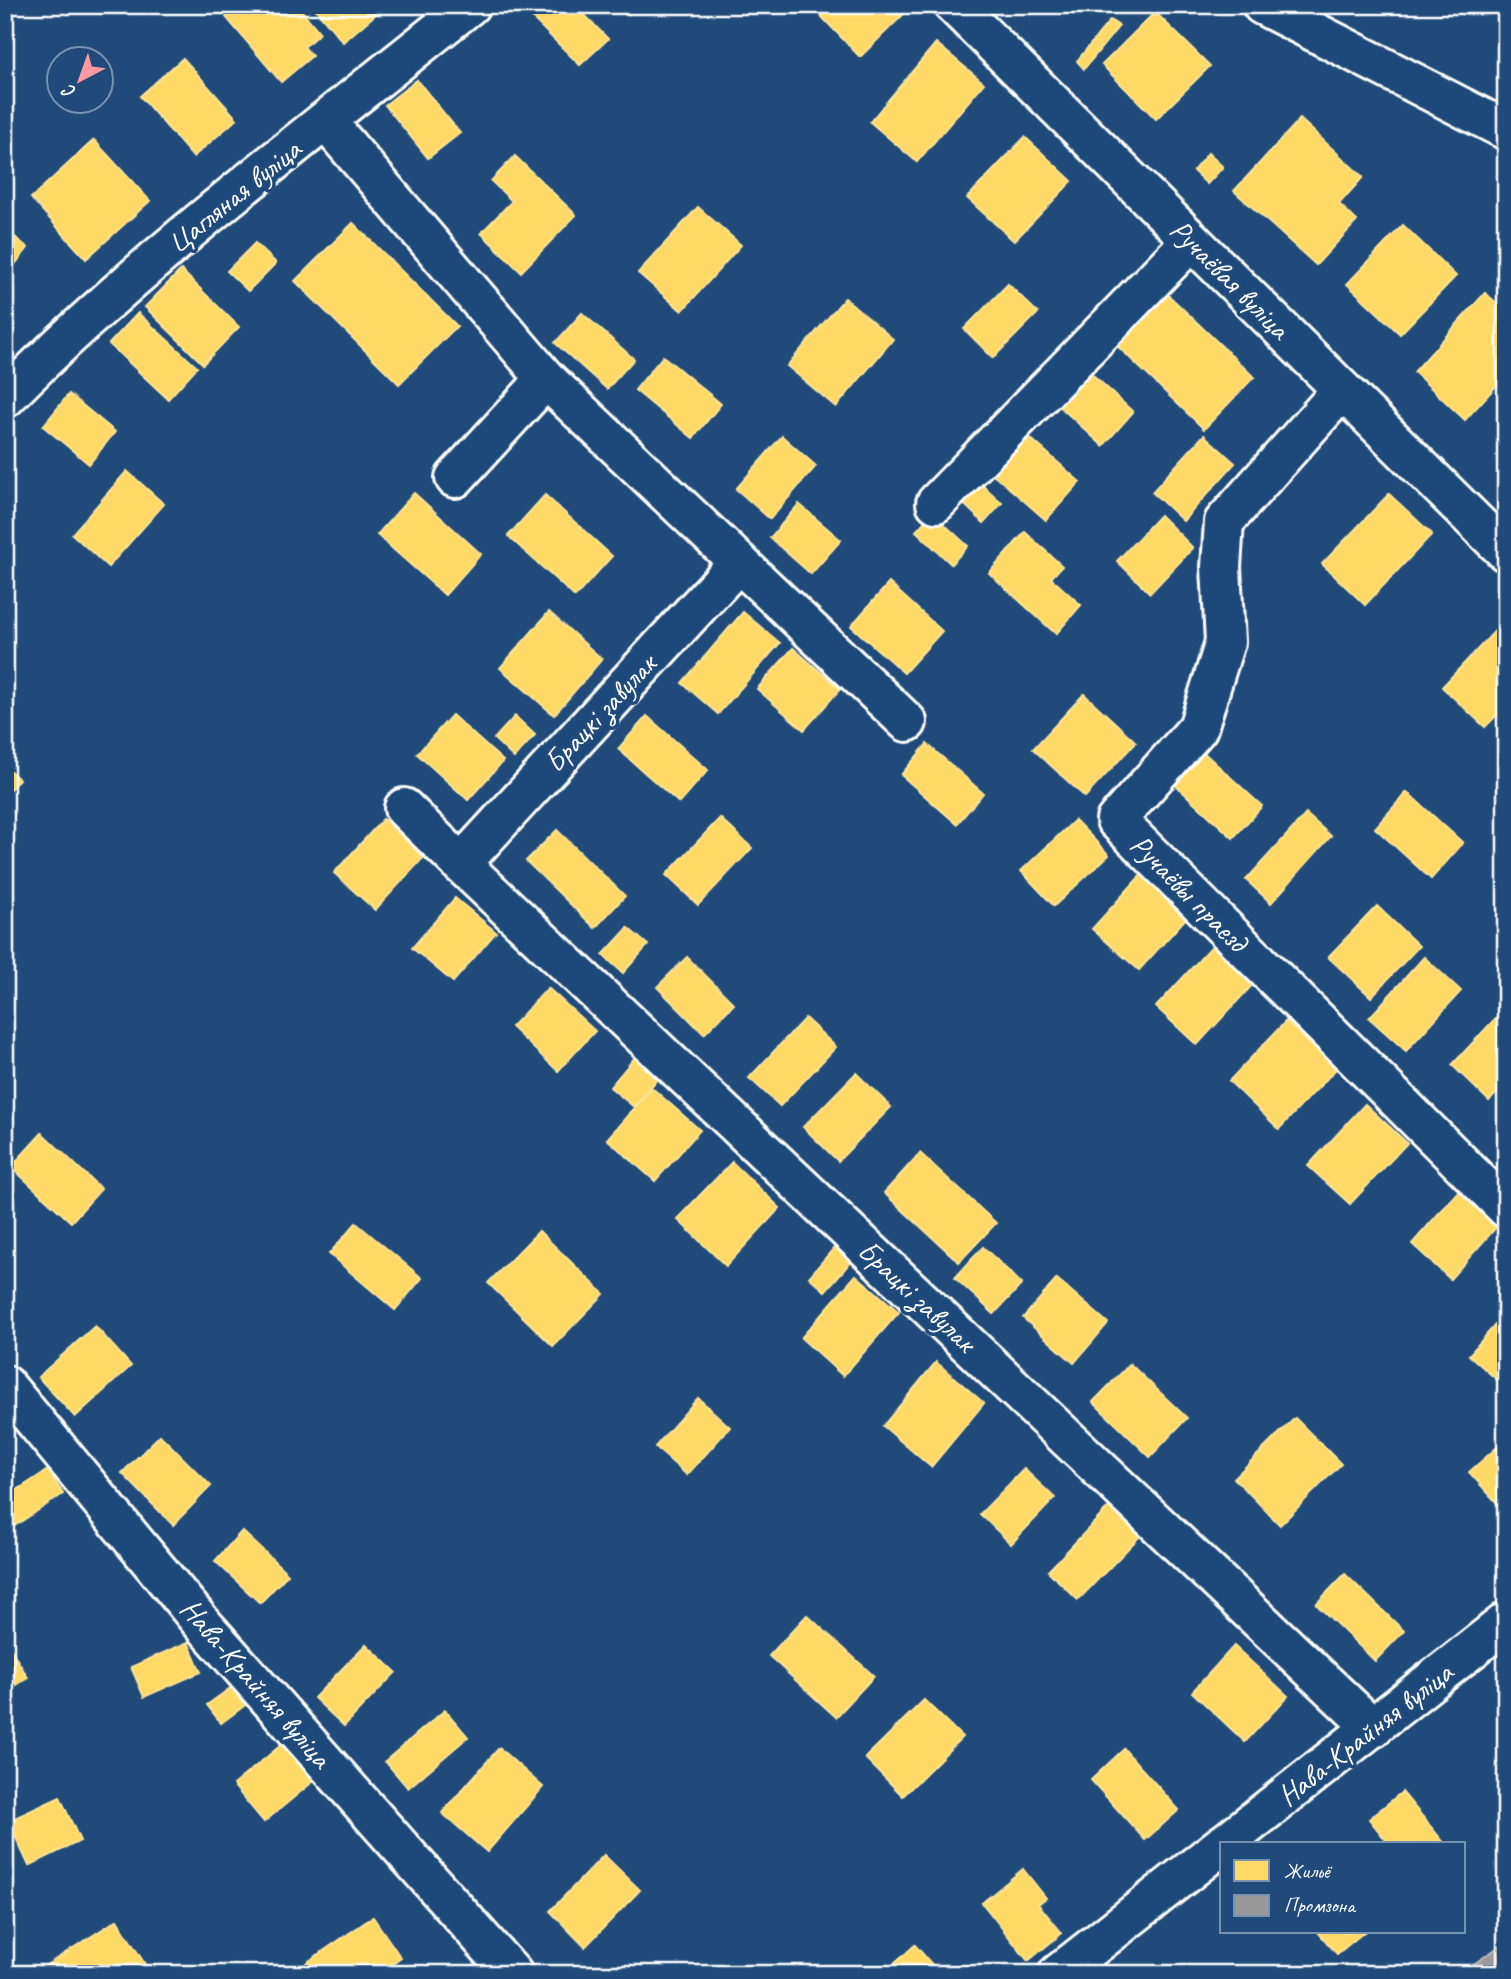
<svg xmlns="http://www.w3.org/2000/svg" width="1511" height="1979" font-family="Caveat,sans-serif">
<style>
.homes{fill:#ffd966;stroke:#ffe494;stroke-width:2}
.industry{fill:#999;stroke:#b8b8b8;stroke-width:2}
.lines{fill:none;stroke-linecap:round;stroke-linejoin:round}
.minor-casing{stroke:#fff;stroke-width:44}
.minor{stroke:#1f4a7a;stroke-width:38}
.labels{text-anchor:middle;stroke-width:7;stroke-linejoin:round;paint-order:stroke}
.street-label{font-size:30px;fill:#fff;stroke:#1f4a7a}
</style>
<rect width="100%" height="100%" fill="#1f4a7a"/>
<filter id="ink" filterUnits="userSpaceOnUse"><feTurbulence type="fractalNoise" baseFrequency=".0143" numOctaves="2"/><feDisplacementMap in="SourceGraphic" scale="14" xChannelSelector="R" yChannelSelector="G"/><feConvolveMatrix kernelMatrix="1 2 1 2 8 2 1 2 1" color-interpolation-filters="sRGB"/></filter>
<g filter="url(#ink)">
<g class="homes">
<polygon points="239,5 297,5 320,33 304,47 312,56 281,82 226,17"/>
<polygon points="312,5 368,5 376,14 343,42"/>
<polygon points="530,5 575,5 608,39 580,65 525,11"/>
<polygon points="618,5 639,5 626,15"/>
<polygon points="832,5 913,5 860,57 821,16"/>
<polygon points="1155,12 1210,66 1156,119 1102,65"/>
<polygon points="1110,20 1119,26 1084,69 1077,61"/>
<polygon points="936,43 984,83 917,162 870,122"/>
<polygon points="183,58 237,119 193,157 140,96"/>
<polygon points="417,80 460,133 428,158 385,105"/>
<polygon points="1300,119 1363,177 1339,204 1357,221 1316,265 1234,191"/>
<polygon points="1025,137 1072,181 1014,241 967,198"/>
<polygon points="94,140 150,201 86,259 31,198"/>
<polygon points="1208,153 1223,167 1207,184 1193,171"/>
<polygon points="515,156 576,215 521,272 481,233 512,201 491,181"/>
<polygon points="698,207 741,245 682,311 638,273"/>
<polygon points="353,223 457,326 399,384 295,281"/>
<polygon points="1403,225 1456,276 1400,334 1347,284"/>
<polygon points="5,229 28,248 5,277"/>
<polygon points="255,243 276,263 248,291 227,271"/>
<polygon points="181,270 239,327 203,364 145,307"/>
<polygon points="1008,284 1038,313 993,358 964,329"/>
<polygon points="1162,289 1254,377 1204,429 1112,341"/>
<polygon points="1485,293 1506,311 1506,375 1465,420 1414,372"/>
<polygon points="845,298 893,339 836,407 787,366"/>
<polygon points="138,313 197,367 168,399 109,344"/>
<polygon points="582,313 634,359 607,389 555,343"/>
<polygon points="663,356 721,404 693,438 635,390"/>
<polygon points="1078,361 1133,412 1103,446 1047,395"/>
<polygon points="69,394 115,432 89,464 43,426"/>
<polygon points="1019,428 1080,482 1046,520 985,467"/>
<polygon points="1204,435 1235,463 1183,521 1152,492"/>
<polygon points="782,436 816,466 770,519 736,489"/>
<polygon points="127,471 164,504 108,567 72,534"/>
<polygon points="972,475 1002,503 984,523 954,495"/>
<polygon points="414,493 481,554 445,595 377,535"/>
<polygon points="1389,494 1432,534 1365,605 1322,564"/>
<polygon points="545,495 612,556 575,597 508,536"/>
<polygon points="799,504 841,540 811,574 770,538"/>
<polygon points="932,513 968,546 951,564 916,531"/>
<polygon points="1160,515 1193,548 1150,593 1117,561"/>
<polygon points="1025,532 1062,566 1051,578 1081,605 1056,634 989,573"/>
<polygon points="889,583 942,631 904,673 851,626"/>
<polygon points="549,612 602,659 554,715 500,668"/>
<polygon points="743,612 780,643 718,714 682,683"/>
<polygon points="1506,619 1506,706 1485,727 1442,687"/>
<polygon points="793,648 840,689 804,730 757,689"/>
<polygon points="1084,694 1136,742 1085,797 1033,749"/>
<polygon points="452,715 503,761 468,800 417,754"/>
<polygon points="515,716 535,735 514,758 494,739"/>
<polygon points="647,716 708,770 679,803 618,749"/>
<polygon points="927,744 983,793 957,824 901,775"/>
<polygon points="1202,751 1262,806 1233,838 1173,783"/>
<polygon points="5,766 19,779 5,795"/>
<polygon points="1407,792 1463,843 1431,879 1375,828"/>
<polygon points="1306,814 1331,836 1271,903 1246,880"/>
<polygon points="720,818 752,848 698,905 666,875"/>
<polygon points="383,819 424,857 375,910 334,873"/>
<polygon points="1075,820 1109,855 1054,906 1021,871"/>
<polygon points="557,830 625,896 595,928 526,861"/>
<polygon points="1142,874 1188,916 1139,970 1092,929"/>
<polygon points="455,898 496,932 453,982 412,948"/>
<polygon points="1377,906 1419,946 1371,997 1328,957"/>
<polygon points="628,928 648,945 623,973 603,955"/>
<polygon points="1212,946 1254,983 1197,1045 1156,1007"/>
<polygon points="687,957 734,1004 704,1034 657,987"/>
<polygon points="1424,957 1461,991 1406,1051 1369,1018"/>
<polygon points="548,988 595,1031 558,1071 511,1027"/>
<polygon points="1506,1007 1506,1084 1489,1101 1452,1065"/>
<polygon points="805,1018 836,1047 780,1106 749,1078"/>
<polygon points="1286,1021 1336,1069 1279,1129 1229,1081"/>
<polygon points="636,1056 659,1077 634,1107 610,1087"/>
<polygon points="856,1073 891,1107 838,1161 803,1127"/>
<polygon points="652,1088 700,1130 655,1181 607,1139"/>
<polygon points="1365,1104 1407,1143 1350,1204 1308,1166"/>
<polygon points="42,1133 101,1189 71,1222 11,1167"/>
<polygon points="920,1153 996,1223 959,1262 884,1193"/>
<polygon points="732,1162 780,1208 726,1266 677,1219"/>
<polygon points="1460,1189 1499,1224 1450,1279 1412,1244"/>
<polygon points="356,1223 422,1278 395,1310 329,1254"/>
<polygon points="539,1231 604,1294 553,1346 488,1283"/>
<polygon points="841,1240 857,1255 825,1291 809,1277"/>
<polygon points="983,1247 1022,1284 994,1314 955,1278"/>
<polygon points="856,1275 899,1312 843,1376 801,1338"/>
<polygon points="1057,1279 1108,1323 1074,1363 1023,1318"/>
<polygon points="1495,1325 1506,1335 1506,1388 1469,1355"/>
<polygon points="95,1326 131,1366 75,1417 38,1377"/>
<polygon points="936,1362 984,1403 931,1467 883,1426"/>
<polygon points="1130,1364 1187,1418 1150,1457 1093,1402"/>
<polygon points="698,1398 730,1427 687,1475 655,1447"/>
<polygon points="1295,1418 1341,1464 1280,1525 1234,1478"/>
<polygon points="160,1435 211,1486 173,1525 122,1473"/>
<polygon points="1503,1442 1506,1445 1506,1513 1469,1472"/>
<polygon points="1024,1469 1055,1498 1011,1544 980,1514"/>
<polygon points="48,1470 63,1494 11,1528 5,1519 5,1498"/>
<polygon points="1110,1506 1141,1535 1078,1600 1048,1571"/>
<polygon points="242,1531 288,1574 260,1603 215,1561"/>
<polygon points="1345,1574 1404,1631 1375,1661 1316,1604"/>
<polygon points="807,1615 874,1676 836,1717 769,1656"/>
<polygon points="5,1639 28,1678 5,1692"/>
<polygon points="188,1642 201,1672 144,1697 131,1667"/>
<polygon points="366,1644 396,1672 344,1726 314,1698"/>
<polygon points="1234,1646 1288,1696 1245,1742 1192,1692"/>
<polygon points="239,1682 252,1700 221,1723 207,1705"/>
<polygon points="924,1700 962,1737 903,1796 865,1758"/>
<polygon points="445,1710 468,1737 408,1788 385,1761"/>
<polygon points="286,1741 317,1778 264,1822 233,1785"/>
<polygon points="499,1748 543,1787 487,1852 442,1813"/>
<polygon points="1124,1749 1179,1810 1145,1840 1091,1780"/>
<polygon points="1402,1792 1445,1844 1389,1844 1369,1819"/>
<polygon points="60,1797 80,1841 29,1866 8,1821"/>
<polygon points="604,1855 640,1890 585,1947 550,1911"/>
<polygon points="1023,1869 1046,1898 1038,1904 1062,1933 1028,1961 982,1903"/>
<polygon points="373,1917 401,1958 379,1974 314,1974 306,1963"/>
<polygon points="117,1920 148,1969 141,1974 50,1974 45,1966"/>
<polygon points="1318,1932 1364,1932 1337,1954"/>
<polygon points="915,1945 940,1974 883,1974"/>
</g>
<polygon class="industry" points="1506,1942 1506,1974 1459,1974"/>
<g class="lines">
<defs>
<g id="minor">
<polyline points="954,5 1506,552"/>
<polyline points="1262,5 1506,130"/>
<polyline points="326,121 546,379 907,722"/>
<polyline points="1342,390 1224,522 1221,567 1225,642 1198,728 1116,820 1506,1208"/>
<path d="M5,398C148,254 313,132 470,5"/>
<polyline points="455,478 546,379"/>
<polyline points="936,503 1191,241"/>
<polyline points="404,808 461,864 739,562"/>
<polyline points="461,864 1373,1728"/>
<polyline points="5,1385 200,1621 513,1974"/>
<polyline points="1224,1844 1506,1622"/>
<polyline points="1058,1974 1222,1845"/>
</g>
</defs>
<use href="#minor" class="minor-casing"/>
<use href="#minor" class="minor"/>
</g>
</g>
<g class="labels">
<g class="street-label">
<text transform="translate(234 196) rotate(-39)" y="10">Цагляная вуліца</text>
<text transform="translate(1230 279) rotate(45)" y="10">Ручаёвая вуліца</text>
<text transform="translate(600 713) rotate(-47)" y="10">Брацкі завулак</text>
<text transform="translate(1189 893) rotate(45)" y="10">Ручаёвы праезд</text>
<text transform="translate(917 1296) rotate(43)" y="10">Брацкі завулак</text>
<text transform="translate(256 1683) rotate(49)" y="10">Нава-Крайняя вуліца</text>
<text transform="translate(1365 1734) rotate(-38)" y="10">Нава-Крайняя вуліца</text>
</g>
</g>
<rect width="1511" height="1979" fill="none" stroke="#1f4a7a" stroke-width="28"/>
<rect x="14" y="14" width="1483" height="1951" fill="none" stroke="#fff" stroke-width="2.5" filter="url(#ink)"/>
<rect x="1220" y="1842" width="245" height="91" fill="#1f4a7a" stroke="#7992af" stroke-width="2"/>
<rect x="1234" y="1860" width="35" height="21" fill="#ffd966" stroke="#7992af" stroke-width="2"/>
<text x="1284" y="1878" font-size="21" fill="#ffffff">Жильё</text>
<rect x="1234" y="1895" width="35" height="21" fill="#999999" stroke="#7992af" stroke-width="2"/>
<text x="1284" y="1912" font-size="21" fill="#ffffff">Промзона</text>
<g transform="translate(80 80) rotate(221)"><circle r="33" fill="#1f4a7a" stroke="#7992af" stroke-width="2"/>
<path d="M0-5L12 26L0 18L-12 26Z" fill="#ff9aa2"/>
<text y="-10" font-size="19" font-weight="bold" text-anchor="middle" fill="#ffffff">С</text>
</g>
</svg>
